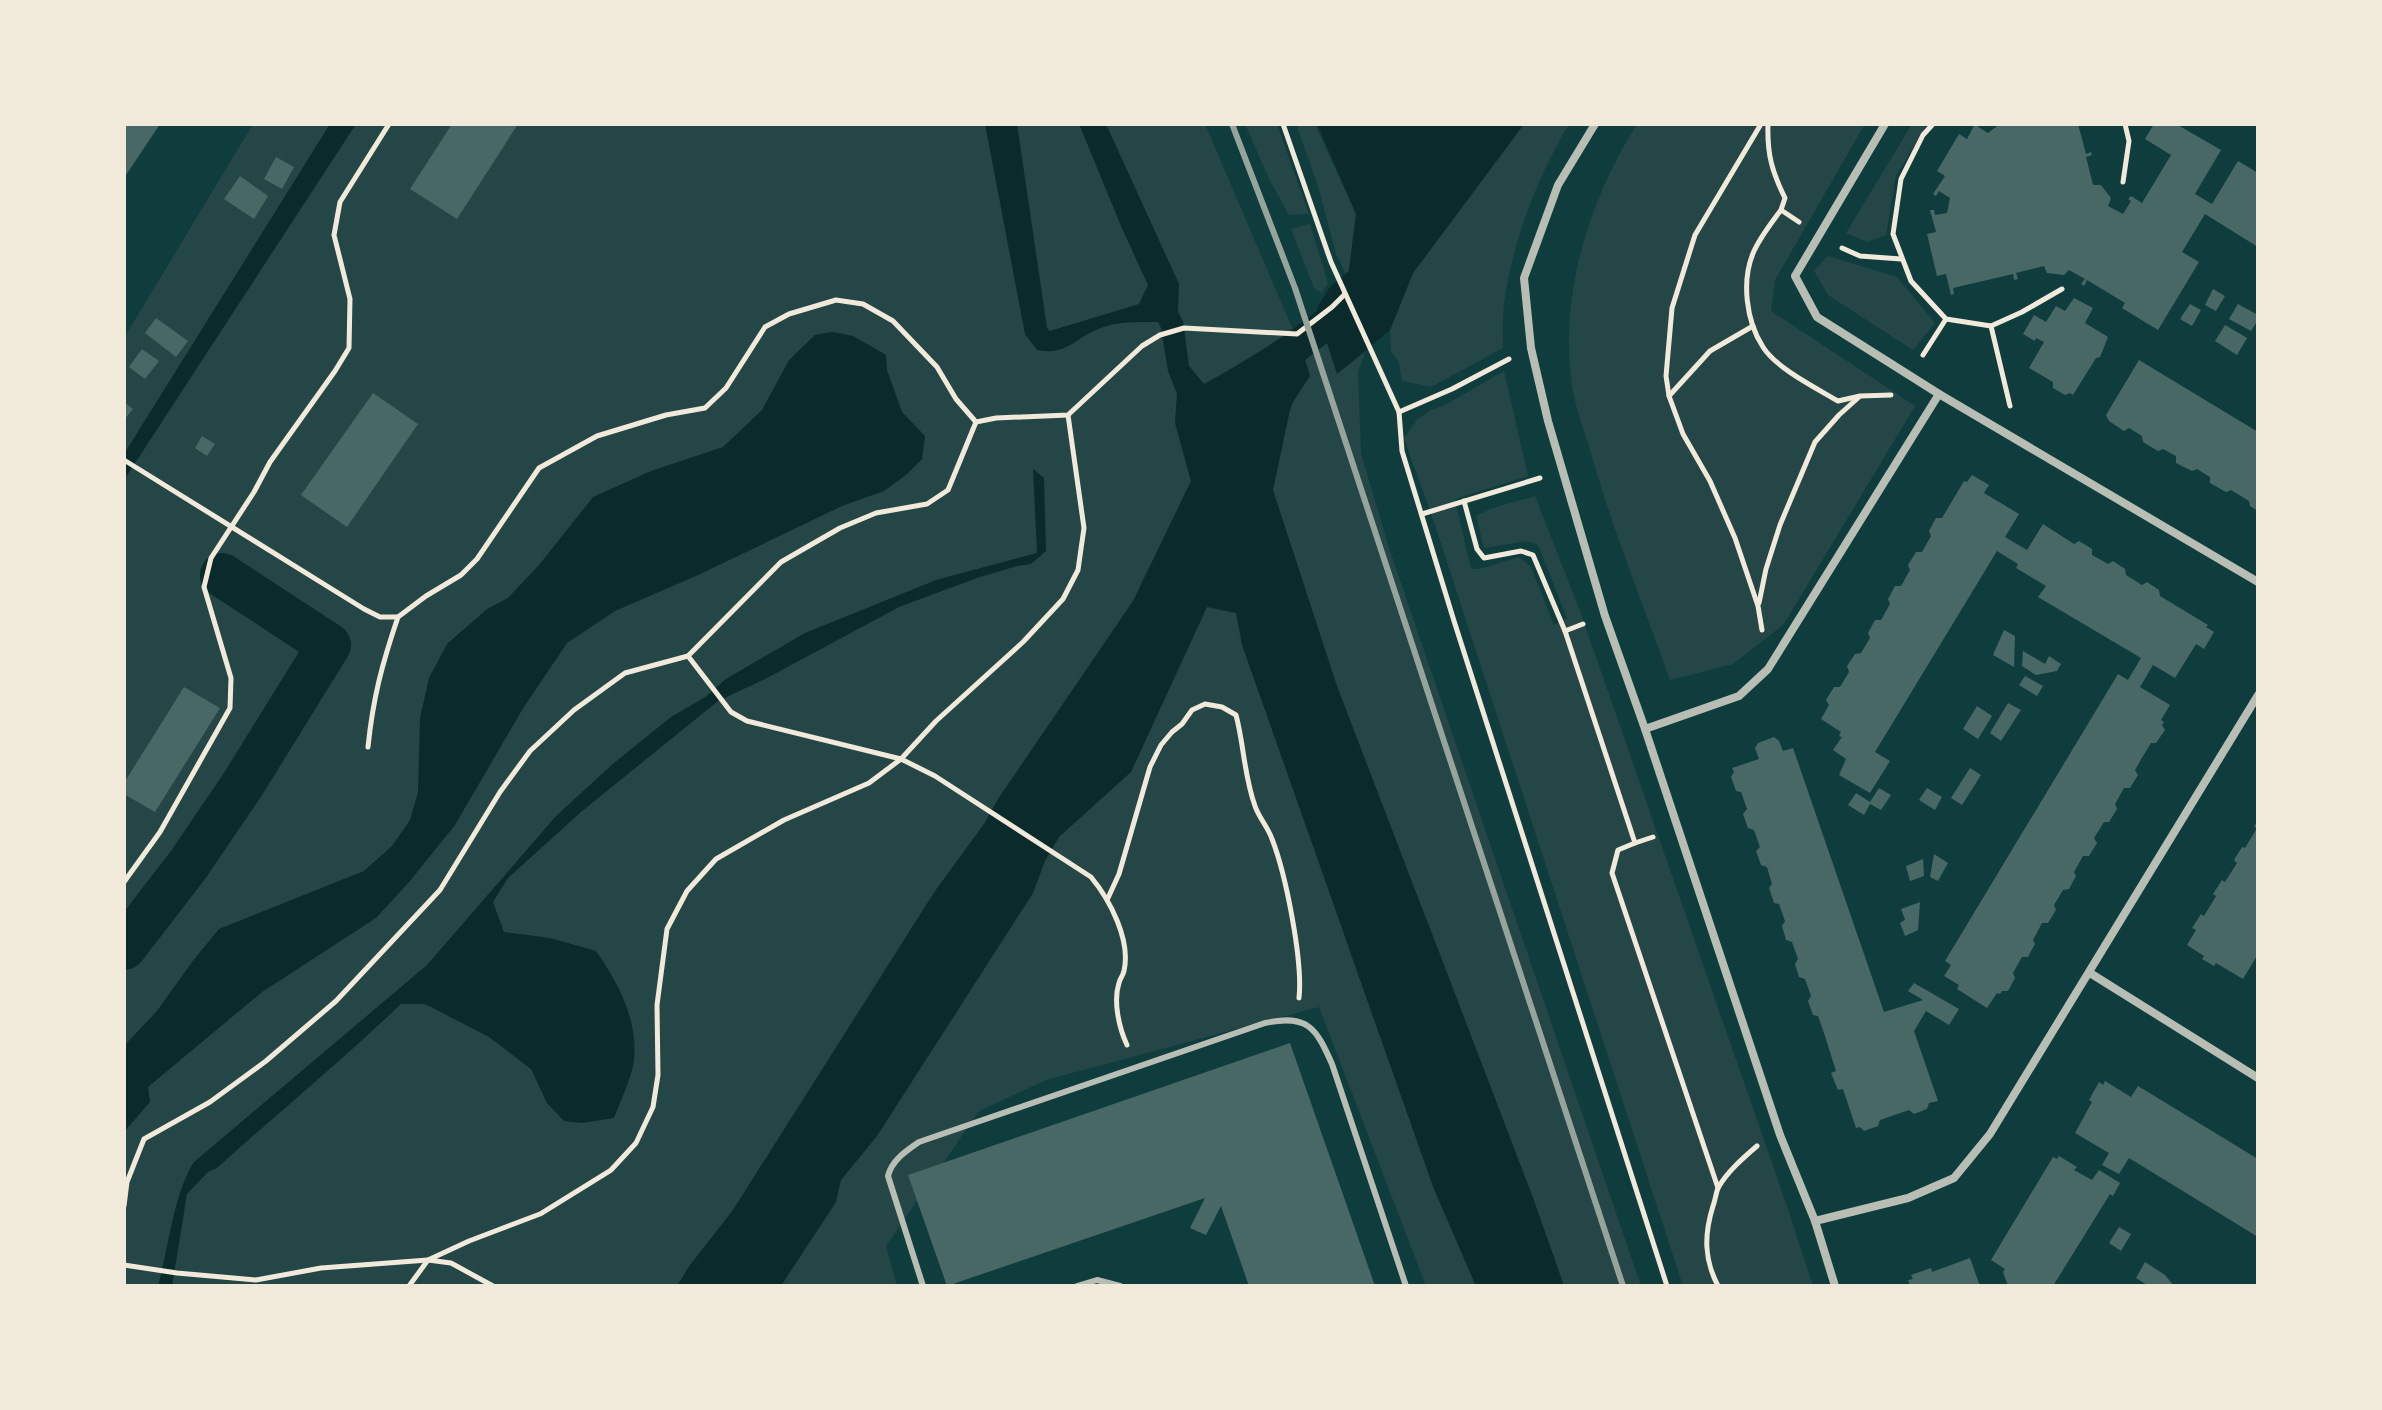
<svg xmlns="http://www.w3.org/2000/svg" width="2382" height="1410" font-family="'Golos Text',sans-serif">
<style>
.green{fill:#244646}
.water{fill:#0a2a2b}
.lines{fill:none;stroke-linecap:round;stroke-linejoin:round}
.canal{stroke:#0a2a2b;stroke-width:44}
.building{fill:#486865}
.path{stroke:#f1e9da;stroke-width:5}
.service{stroke:#b8beb3;stroke-width:6}
.minor{stroke:#b8beb3;stroke-width:8}
.rail{stroke:#97a49c;stroke-width:6}
</style>
<rect width="100%" height="100%" fill="#0f3d3e"/>
<g class="green">
<polygon points="253,124 1205,124 1293,330 1288,416 1295,397 1310,376 1305,360 1327,342 1338,373 1365,352 1358,372 1361,453 1389,548 1641,1286 1564,1286 1533,1198 1427,920 1349,949 1434,1189 1476,1286 1426,1286 1319,1007 1046,1080 979,1111 886,1246 897,1286 124,1286 124,338"/>
<polygon points="1245,124 1277,124 1309,214 1289,215 1269,179"/>
<polygon points="1296,124 1315,124 1356,214 1349,271 1346,274 1336,254 1318,186"/>
<path d="M1524,124H1569C1537,178 1512,242 1504,304C1502,319 1503,334 1503,348L1431,387L1402,381L1399,362L1391,352L1390,330L1413,273Z"/>
<path d="M1637,124H1865L1775,280L1771,311L1915,406L1784,624L1733,664L1670,680C1643,604 1612,528 1590,450C1584,429 1575,407 1572,385C1559,295 1589,200 1637,124Z"/>
<polygon points="1912,124 1927,124 1896,176 1886,235 1867,242 1846,233"/>
<polygon points="1310,224 1328,283 1322,293 1314,288 1291,229"/>
<polygon points="1828,256 1897,277 1935,323 1913,350 1828,295 1814,271"/>
<path d="M1504,371L1528,476L1455,499L1471,569C1487,569 1503,561 1519,557L1531,567L1554,625L1567,618L1538,545L1527,541L1484,548L1476,516L1493,508L1535,496L1580,611L1788,1209L1813,1286H1683L1433,519L1404,438L1417,420L1431,410L1447,404Z"/>
</g>
<g class="water">
<polygon points="330,124 356,124 124,480 124,454"/>
<path d="M985,124H1017L1047,328L1050,331L1139,304L1148,285L1121,226L1079,124H1106L1179,284L1178,312L1183,321L1189,366L1204,384C1244,362 1282,339 1317,311V308L1330,287L1349,271L1356,214L1317,124H1524L1413,273L1390,330L1337,374L1327,343L1305,360L1310,376L1291,405L1273,490L1337,686L1533,1198L1564,1286H1476L1434,1189L1242,645L1236,613L1207,607L1131,772L1059,837L1045,861L1033,893L877,1136L841,1180L836,1202L781,1286H677L690,1265L733,1210L935,891L984,824L998,799L1133,601L1191,481L1175,423L1177,394L1168,371L1161,328L1158,322C1140,322 1117,321 1101,328C1076,337 1067,356 1037,350L1025,334Z"/>
<polygon points="832,332 853,336 886,355 887,370 902,412 925,436 922,459 907,474 884,491 842,506 696,576 615,611 567,643 522,710 455,825 410,881 376,918 262,992 148,1087 150,1102 124,1132 124,1046 157,1011 192,962 219,929 364,871 392,846 410,820 418,792 420,718 429,678 447,644 487,609 508,598 539,565 593,497 651,471 723,447 762,410 789,360 815,335"/>
<path d="M1033,469L1044,478L1046,551L1031,564L1017,566L977,578L899,607L767,678L718,701L581,812L508,878L493,902L504,932L550,938L596,951C618,983 638,1019 634,1060C632,1077 620,1102 614,1118L582,1123L564,1121L547,1103L531,1069L489,1037L431,1007L424,1004H401C341,1061 278,1113 217,1168L208,1172L187,1194L172,1286H158C168,1250 174,1192 194,1162L427,965L556,816L614,763L671,717L704,698L726,679L805,633L936,580L1037,553Z"/>
</g>
<g class="lines">
<polyline class="canal" points="124,948 188,865 243,784 329,645 222,575"/>
</g>
<g class="building">
<polygon points="124,124 160,124 124,178"/>
<polygon points="452,124 518,124 457,219 410,189"/>
<polygon points="1975,124 1979,124 1978,127 1988,133 2000,124 2078,124 2086,154 2091,152 2092,155 2086,157 2093,185 2101,185 2111,198 2108,206 2123,214 2131,201 2128,199 2131,196 2142,203 2171,155 2145,139 2154,124 2176,124 2221,150 2195,194 2212,204 2238,161 2258,173 2258,247 2205,214 2182,252 2199,262 2158,330 2122,308 2125,303 2087,280 2084,286 2081,284 2085,279 2069,270 2064,275 2047,273 2044,266 2016,273 2018,279 2014,280 2013,274 1953,288 1954,294 1951,295 1946,274 1937,276 1927,234 1936,232 1930,210 1934,210 1935,215 1947,213 1950,198 1939,191 1936,196 1933,194 1945,176 1937,171 1959,134 1967,139"/>
<polygon points="276,157 294,167 282,189 264,179"/>
<polygon points="240,176 268,196 254,219 224,199"/>
<polygon points="2213,289 2225,296 2216,311 2205,305"/>
<polygon points="2074,298 2093,308 2085,323 2108,337 2100,357 2096,358 2073,395 2070,393 2065,395 2053,388 2053,382 2029,368 2044,342 2036,338 2035,341 2023,334 2034,315 2046,322 2056,306 2065,311"/>
<polygon points="2190,304 2201,310 2192,326 2180,319"/>
<polygon points="2238,304 2258,315 2258,320 2251,331 2229,319"/>
<polygon points="156,318 188,341 176,357 145,333"/>
<polygon points="2225,325 2247,338 2237,355 2215,341"/>
<polygon points="142,349 159,361 145,379 129,367"/>
<polygon points="2139,360 2258,432 2258,511 2250,506 2249,501 2231,490 2226,492 2210,483 2210,477 2197,469 2192,471 2176,463 2176,456 2163,449 2158,451 2143,442 2142,436 2129,428 2124,431 2109,421 2106,415"/>
<polygon points="373,393 418,424 347,527 301,495"/>
<polygon points="124,402 133,409 124,420"/>
<polygon points="202,436 215,444 207,456 195,448"/>
<polygon points="1972,475 1989,485 1984,493 2019,514 2005,537 2027,550 2043,524 2074,544 2079,541 2092,549 2092,555 2108,564 2113,561 2125,569 2126,575 2142,585 2147,582 2159,590 2160,596 2208,625 2206,627 2214,632 2204,649 2196,644 2175,678 2153,665 2140,687 2170,705 2161,720 2164,722 2162,725 2165,730 2156,743 2151,743 2143,756 2135,770 2138,775 2130,788 2124,788 2115,804 2117,809 2109,822 2104,822 2094,838 2097,843 2089,856 2083,856 2074,872 2076,876 2069,889 2063,890 2054,905 2056,910 2048,923 2042,923 2033,940 2035,944 2028,957 2022,957 2013,973 2015,978 2008,991 2002,991 2000,994 1997,993 1987,1008 1957,989 1959,985 1944,976 1951,965 1945,961 2118,674 2128,680 2141,658 2038,597 2046,586 2016,568 2018,564 1997,551 1875,752 1890,761 1870,793 1839,775 1846,759 1833,750 1842,737 1839,736 1841,732 1821,719 1829,705 1826,700 1834,687 1840,687 1849,672 1847,666 1855,654 1861,653 1870,638 1868,633 1875,620 1881,620 1890,604 1888,599 1895,586 1901,586 1910,570 1908,565 1916,552 1922,552 1931,536 1929,531 1936,518 1942,518 1964,481 1967,482"/>
<polygon points="2004,630 2015,636 2014,667 1993,655"/>
<polygon points="2023,651 2045,664 2049,656 2061,664 2057,671 2036,675 2022,666"/>
<polygon points="2025,676 2043,686 2037,696 2019,685"/>
<polygon points="184,687 220,708 155,812 124,794 124,783"/>
<polygon points="2008,703 2021,710 2001,741 1990,733"/>
<polygon points="1977,706 1992,716 1978,739 1963,729"/>
<polygon points="1774,737 1779,741 1783,751 1793,748 1884,1012 1923,1000 1908,991 1914,983 1959,1009 1949,1025 1926,1011 1914,1031 1938,1101 1929,1103 1927,1109 1914,1114 1909,1110 1880,1120 1878,1126 1864,1131 1860,1127 1856,1128 1843,1089 1838,1090 1831,1073 1836,1071 1824,1033 1818,1016 1813,1015 1808,1001 1811,996 1805,979 1799,977 1795,964 1798,959 1792,942 1786,940 1782,926 1785,921 1779,904 1774,903 1769,888 1772,884 1767,867 1761,865 1756,851 1760,847 1754,830 1748,828 1743,814 1747,809 1741,792 1736,791 1731,777 1734,772 1732,768 1759,759 1755,748 1758,743"/>
<polygon points="1970,768 1981,775 1962,805 1951,798"/>
<polygon points="1879,788 1891,795 1881,810 1870,804 1864,815 1848,805 1856,793 1870,802"/>
<polygon points="1927,788 1942,797 1935,810 1919,800"/>
<polygon points="2258,820 2258,954 2243,979 2216,963 2214,966 2202,959 2204,956 2187,945 2196,930 2192,928 2201,914 2204,916 2216,896 2213,894 2222,880 2225,882 2237,863 2234,860 2242,847 2245,848 2257,828 2254,827"/>
<polygon points="1934,854 1948,863 1938,881 1930,877"/>
<polygon points="1923,859 1924,876 1910,881 1906,866"/>
<polygon points="1920,902 1918,930 1905,936 1900,923 1905,920 1901,909"/>
<polygon points="1290,1043 1375,1286 1249,1286 1221,1206 1206,1235 1190,1228 1205,1198 947,1286 908,1175"/>
<polygon points="2105,1081 2131,1097 2138,1086 2258,1159 2258,1237 2129,1158 2119,1174 2102,1165 2109,1153 2075,1133 2092,1102 2089,1100 2099,1082 2103,1085"/>
<polygon points="2059,1156 2077,1167 2074,1170 2092,1180 2099,1170 2120,1183 2113,1196 2110,1194 2053,1286 2008,1286 2003,1272 2005,1269 1991,1260 2053,1157 2057,1159"/>
<polygon points="2119,1227 2131,1234 2121,1251 2109,1243"/>
<polygon points="1970,1258 1980,1286 1910,1286 1908,1280 1913,1279 1911,1275 1931,1268 1932,1272"/>
<polygon points="2145,1262 2165,1275 2174,1286 2149,1286 2136,1278"/>
</g>
<g class="lines">
<g class="path">
<polyline points="1283,124 1331,262 1399,412 1402,451 1454,621 1667,1286"/>
<polyline points="1761,124 1695,235 1672,308 1666,376 1669,396 1683,434 1710,481 1735,538 1758,606 1762,630"/>
<path d="M1768,124C1767,154 1772,172 1785,198L1781,210L1799,222"/>
<polyline points="1933,124 1923,135 1901,179 1893,234 1911,281 1946,319 1991,326 2022,312 2062,289"/>
<polyline points="2123,182 2129,141 2125,124"/>
<path d="M1781,210C1771,223 1761,236 1754,251C1741,280 1746,321 1763,347C1776,368 1816,388 1838,401L1860,396L1891,395"/>
<polyline points="1842,248 1860,256 1901,259"/>
<polyline points="1991,326 2010,406"/>
<polyline points="1923,355 1946,319"/>
<polyline points="1669,396 1710,351 1753,326"/>
<polyline points="1399,412 1452,389 1509,359"/>
<polyline points="976,422 996,418 1068,415 1142,346 1160,335 1184,328 1297,334 1332,307 1345,294"/>
<polyline points="124,460 364,609 380,617 398,617 426,596 461,575 477,559 539,468 597,436 666,415 705,408 726,388 765,327 789,314 836,300 863,304 893,321 937,367 956,399 976,422"/>
<polyline points="1464,501 1477,549 1484,558 1521,551 1533,555 1565,631 1635,843 1618,850 1612,873 1718,1188"/>
<polyline points="1422,514 1540,478"/>
<polyline points="1759,603 1766,569 1780,525 1815,442 1839,415 1859,397"/>
<polyline points="1565,631 1583,624"/>
<path d="M688,656L731,712L747,721L901,759L935,776L1091,877C1110,900 1131,940 1124,971C1122,978 1121,976 1119,983C1113,1001 1119,1028 1127,1045"/>
<path d="M368,747C373,698 382,664 398,617"/>
<polyline points="1635,843 1653,837"/>
<polyline points="124,882 160,832 230,708 231,678 204,587 211,558 254,492 270,462 335,371 349,348 350,299 334,235 340,202 389,124"/>
<path d="M1108,898L1119,874L1150,767L1161,745L1172,732L1182,724L1192,710L1205,704L1222,707L1236,715C1244,745 1244,776 1255,806C1259,818 1268,827 1272,839C1286,875 1303,961 1299,998"/>
<polyline points="124,1206 127,1182 144,1139 210,1102 266,1061 336,1001 440,890 500,792 530,751 574,710 625,673 688,656 781,562 840,528 876,513 927,504 948,490 976,422"/>
<polyline points="124,1265 177,1273 256,1280 321,1268 428,1260 451,1263 493,1286"/>
<polyline points="409,1286 428,1260 469,1241 540,1214 611,1170 636,1143 653,1107 658,1075 657,1005 667,929 687,891 716,859 784,820 869,783 901,759 936,721 1023,642 1063,599 1078,570 1084,528 1068,415"/>
<path d="M1718,1286C1704,1259 1704,1235 1713,1206C1715,1201 1716,1193 1718,1188C1727,1172 1743,1158 1757,1146"/>
</g>
<g class="service">
<path d="M923,1286L888,1176C892,1160 906,1151 919,1142L1265,1023C1308,1014 1316,1028 1332,1064L1406,1286"/>
<polyline points="1077,1286 1097,1280 1120,1286"/>
</g>
<g class="minor">
<polyline points="1595,124 1558,185 1524,278 1531,348 1548,421 1605,616 1645,729"/>
<polyline points="1939,394 2258,582"/>
<polyline points="2090,973 2258,1078"/>
<polyline points="1815,1221 1908,1198 1954,1178 1990,1134 2258,695"/>
<polyline points="1835,1286 1815,1221 1780,1135 1645,729 1739,696 1768,669 1939,394 1817,317 1795,276 1885,124"/>
</g>
<polyline class="rail" points="1232,124 1295,288 1623,1286"/>
</g>
<rect width="2382" height="1410" fill="none" stroke="#f1e9da" stroke-width="252"/>
</svg>
